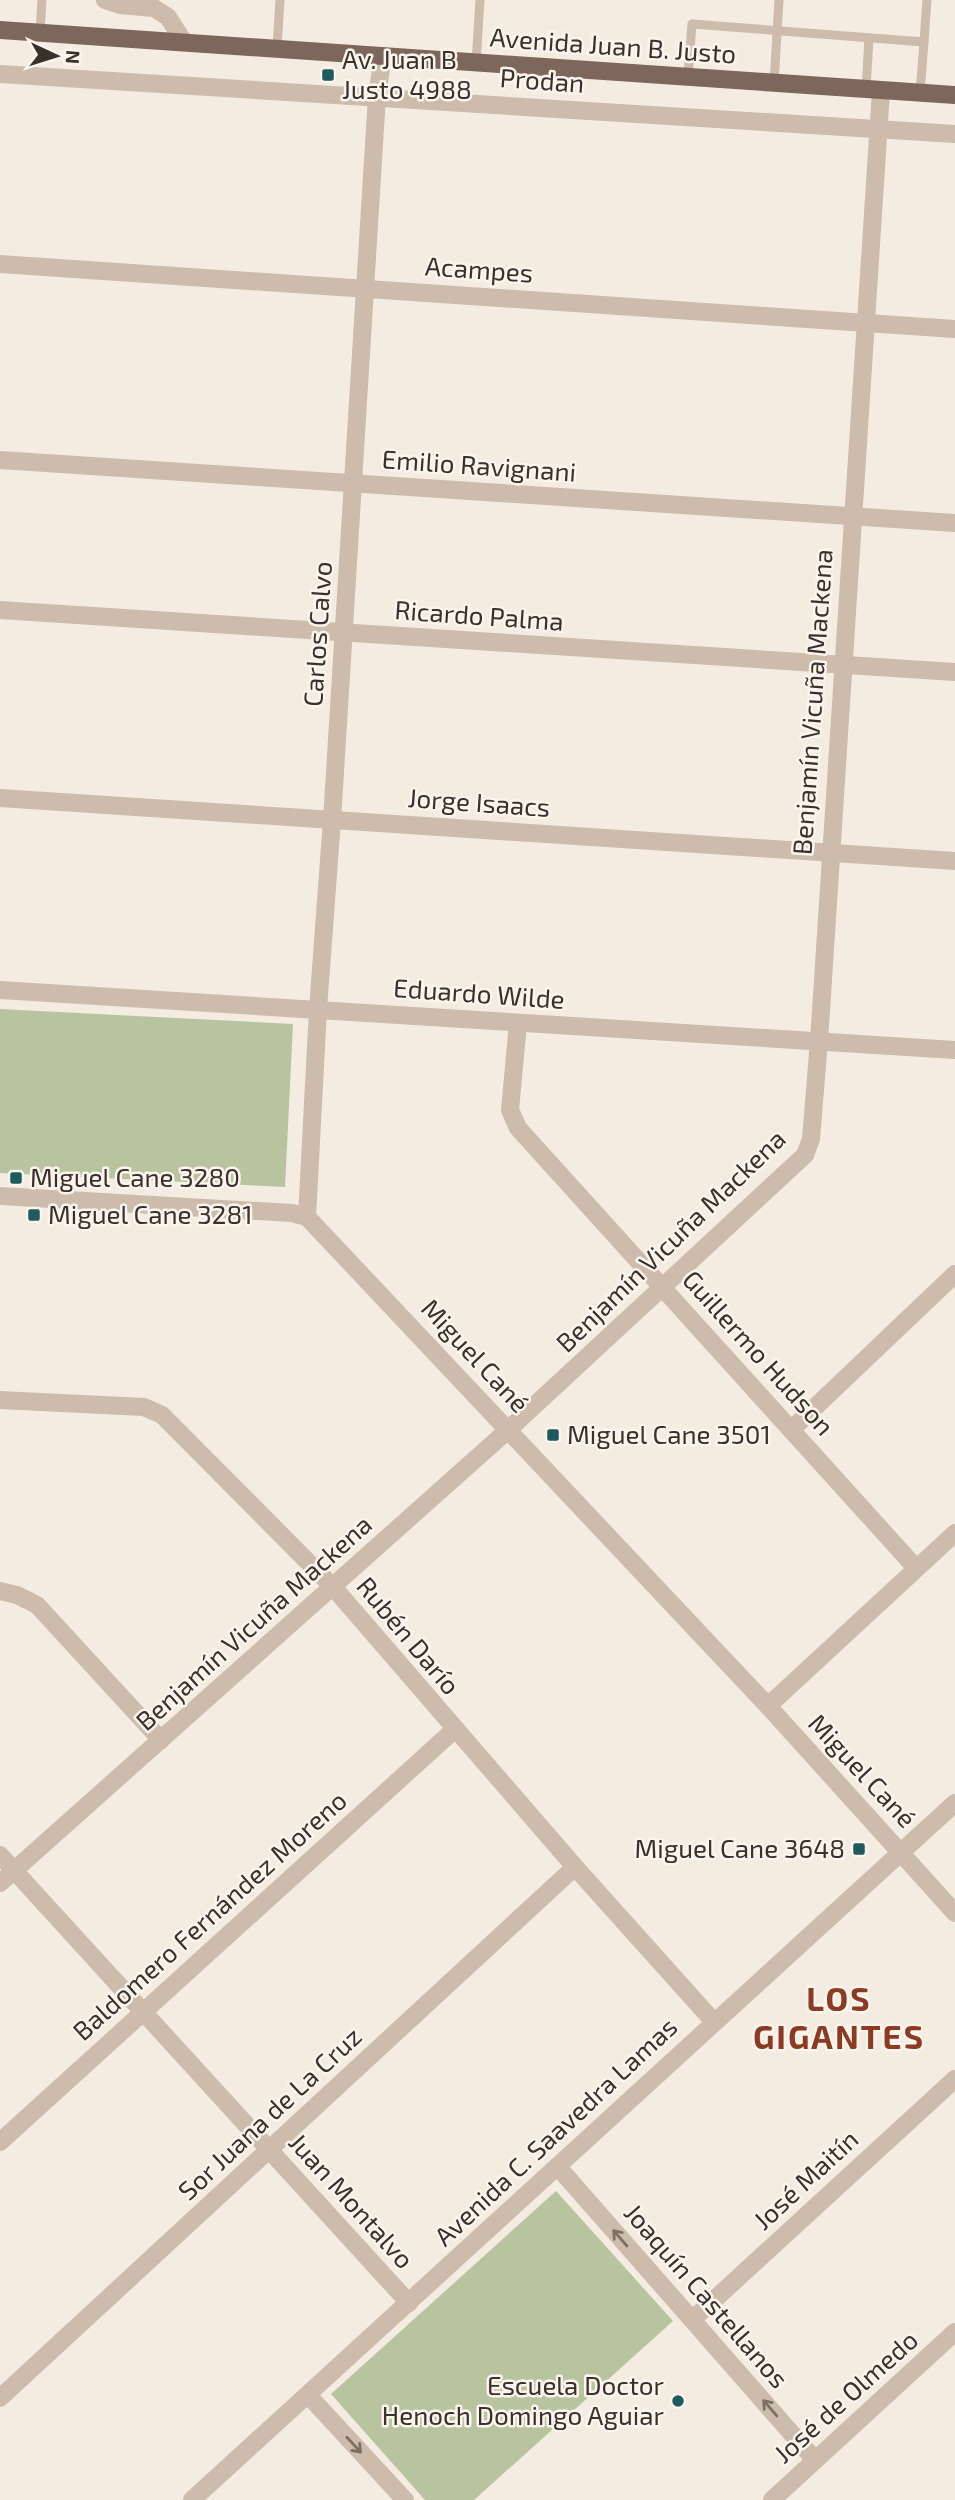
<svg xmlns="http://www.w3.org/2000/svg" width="955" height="2500" font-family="'Exo 2',sans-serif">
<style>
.green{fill:#b8c4a0}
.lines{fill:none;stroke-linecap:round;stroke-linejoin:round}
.lane{stroke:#cdbbac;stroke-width:9}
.street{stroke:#cdbbac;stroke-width:18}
.primary{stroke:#7d675c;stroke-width:18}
.oneway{stroke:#7d6f65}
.poi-dot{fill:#1f5a5e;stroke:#fbf5ee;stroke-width:2.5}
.labels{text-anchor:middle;stroke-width:5;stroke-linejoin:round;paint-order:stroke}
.street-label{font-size:26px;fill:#3b302b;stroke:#fbf5ee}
.poi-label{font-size:26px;fill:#3b302b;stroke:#fbf5ee;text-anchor:start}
.district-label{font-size:33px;font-weight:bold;letter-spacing:2px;fill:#8c3b22;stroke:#fbf5ee}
</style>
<rect width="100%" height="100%" fill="#f4ebe1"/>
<g class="green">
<polygon points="0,1009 293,1024 285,1187 0,1173"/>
<polygon points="556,2191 673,2321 474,2500 425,2500 331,2394"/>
</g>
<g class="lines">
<g class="lane">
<polyline points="40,32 42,0"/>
<polyline points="924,42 927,0"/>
<polyline points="277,48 280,0"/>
<polyline points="476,63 480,0"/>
<polyline points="688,77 692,24 924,42 920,93"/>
<polyline points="774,83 779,0"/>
<polyline points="866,89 869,38"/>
</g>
<g class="street">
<polyline points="105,0 120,5 154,8 168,17 184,42"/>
<polyline points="0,74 955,134"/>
<polyline points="0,264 955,329"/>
<polyline points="0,460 955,523"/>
<polyline points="0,610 955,672"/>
<polyline points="0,798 955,861"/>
<polyline points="0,990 955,1050"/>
<polyline points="518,1023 510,1110 518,1128 916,1568"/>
<polyline points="0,1196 292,1213 307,1217 768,1706 955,1913"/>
<polyline points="307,1217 318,1009 332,820 377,96 383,56"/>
<polyline points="0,1400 144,1407 162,1415 334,1588 575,1867 714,2022"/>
<polyline points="791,1430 955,1274"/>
<polyline points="0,1591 17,1595 37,1605 161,1740"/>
<polyline points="768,1706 955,1533"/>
<polyline points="0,1855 409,2303"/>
<polyline points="0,1883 508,1430 805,1155 811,1139 819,1041 881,91"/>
<polyline points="0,2142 454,1730"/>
<polyline points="558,2167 815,2460"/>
<polyline points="692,2320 955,2079"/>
<polyline points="308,2395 405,2500"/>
<polyline points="0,2398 575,1867"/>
<polyline points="192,2500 955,1803"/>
<polyline points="772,2500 955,2332"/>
</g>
<polyline class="primary" points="0,30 955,95"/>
</g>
<defs><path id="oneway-shaft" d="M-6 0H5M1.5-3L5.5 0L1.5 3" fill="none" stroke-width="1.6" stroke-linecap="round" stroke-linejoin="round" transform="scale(1.75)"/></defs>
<g class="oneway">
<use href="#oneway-shaft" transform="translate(620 2238) rotate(-131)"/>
<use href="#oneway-shaft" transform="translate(770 2408) rotate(-131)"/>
<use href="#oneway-shaft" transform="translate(354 2445) rotate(47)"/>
</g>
<g class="poi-dot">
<rect x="321" y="68" width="14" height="14" rx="3.5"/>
<rect x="9" y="1171" width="14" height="14" rx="3.5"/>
<rect x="27" y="1208" width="14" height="14" rx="3.5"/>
<rect x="546" y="1428" width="14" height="14" rx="3.5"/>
<rect x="852" y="1842" width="14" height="14" rx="3.5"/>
<circle cx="678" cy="2401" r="7"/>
</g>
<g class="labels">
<g class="street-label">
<text transform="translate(613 46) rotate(4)" y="9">Avenida Juan B. Justo</text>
<text transform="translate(542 81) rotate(4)" y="9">Prodan</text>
<text transform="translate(479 270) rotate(4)" y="9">Acampes</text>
<text transform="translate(479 466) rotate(4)" y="9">Emilio Ravignani</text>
<text transform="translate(479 616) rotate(4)" y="9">Ricardo Palma</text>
<text transform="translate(318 634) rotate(-86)" y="9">Carlos Calvo</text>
<text transform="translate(813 702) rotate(-86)" y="9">Benjamín Vicuña Mackena</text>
<text transform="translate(479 803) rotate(4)" y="9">Jorge Isaacs</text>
<text transform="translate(479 994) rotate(4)" y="9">Eduardo Wilde</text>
<text transform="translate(671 1241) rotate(-44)" y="9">Benjamín Vicuña Mackena</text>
<text transform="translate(758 1353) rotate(48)" y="9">Guillermo Hudson</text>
<text transform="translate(475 1356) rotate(47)" y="9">Miguel Cané</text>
<text transform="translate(254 1623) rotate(-42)" y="9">Benjamín Vicuña Mackena</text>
<text transform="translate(408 1636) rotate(50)" y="9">Rubén Darío</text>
<text transform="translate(862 1771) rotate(47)" y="9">Miguel Cané</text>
<text transform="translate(210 1916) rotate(-42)" y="9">Baldomero Fernández Moreno</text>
<text transform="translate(270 2114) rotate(-43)" y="9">Sor Juana de La Cruz</text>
<text transform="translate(556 2132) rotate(-43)" y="9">Avenida C. Saavedra Lamas</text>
<text transform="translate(806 2180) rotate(-43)" y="9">José Maitín</text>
<text transform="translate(351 2201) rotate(48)" y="9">Juan Montalvo</text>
<text transform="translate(706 2296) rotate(49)" y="9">Joaquín Castellanos</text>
<text transform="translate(846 2397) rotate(-42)" y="9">José de Olmedo</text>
</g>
<g class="poi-label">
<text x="342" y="69">Av. Juan B<tspan x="342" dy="30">Justo 4988</tspan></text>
<text x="30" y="1187">Miguel Cane 3280</text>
<text x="48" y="1224">Miguel Cane 3281</text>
<text x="567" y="1444">Miguel Cane 3501</text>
<text x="845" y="1858" text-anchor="end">Miguel Cane 3648</text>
<text x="664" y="2395" text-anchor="end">Escuela Doctor<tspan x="664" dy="30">Henoch Domingo Aguiar</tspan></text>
</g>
<g class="district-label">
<text x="839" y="2011">LOS<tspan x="839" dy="38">GIGANTES</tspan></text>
</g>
</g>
<g transform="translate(56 56) rotate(94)" stroke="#fbf5ee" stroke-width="5" paint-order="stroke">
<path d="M0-5L12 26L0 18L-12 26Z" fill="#3b302b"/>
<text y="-10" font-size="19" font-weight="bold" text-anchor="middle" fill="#3b302b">N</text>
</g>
</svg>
